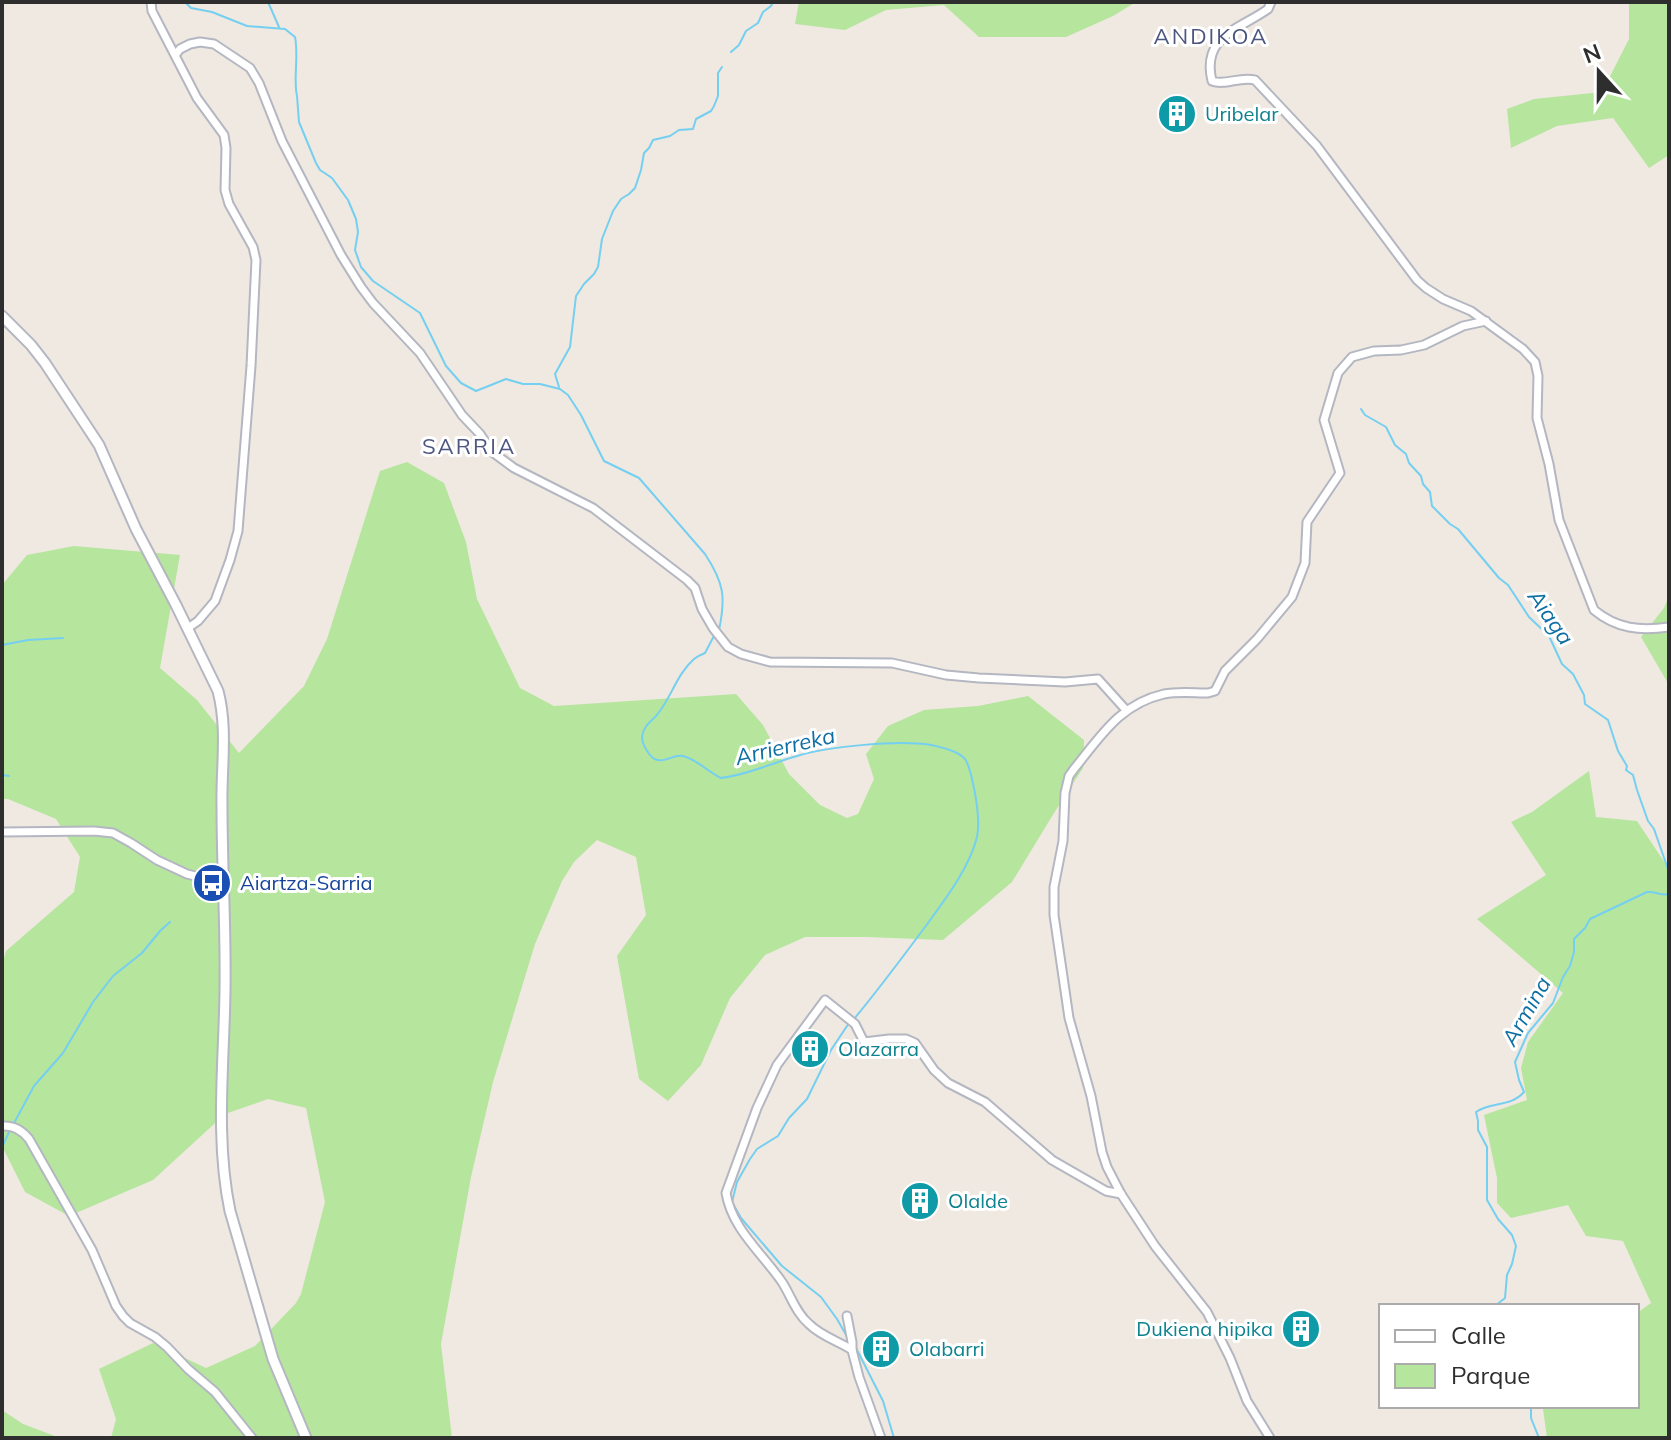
<svg xmlns="http://www.w3.org/2000/svg" width="1671" height="1440" font-family="Mulish,sans-serif">
<style>
.green{fill:#b6e59e}
.lines{fill:none;stroke-linecap:round;stroke-linejoin:round}
.stream{stroke:#75cff0;stroke-width:2}
.street-casing{stroke:#b4b7c1;stroke-width:11}
.secondary-casing{stroke:#b4b7c1;stroke-width:13}
.street{stroke:#fff;stroke-width:7}
.secondary{stroke:#fff;stroke-width:9}
.labels{text-anchor:middle;stroke-width:6;stroke-linejoin:round;paint-order:stroke}
.culture-label{font-size:20px;fill:#0d838f;stroke:#fff;text-anchor:start}
.transit-label{font-size:20px;fill:#164399;stroke:#fff;text-anchor:start}
.neighbourhood-label{font-size:22px;letter-spacing:2px;fill:#4d5680;stroke:#fff}
.water-label{font-size:22px;font-style:italic;fill:#0d6fa3;stroke:#fff}
</style>
<rect width="100%" height="100%" fill="#efe9e1"/>
<g class="green">
<polygon points="799,2 1136,2 1113,16 1066,37 979,37 944,5 886,10 845,30 795,24"/>
<polygon points="1629,2 1669,2 1669,155 1649,168 1613,118 1557,126 1511,148 1507,109 1534,99 1602,92 1629,39"/>
<polygon points="407,462 444,483 466,542 477,599 520,688 554,706 736,694 763,725 789,774 820,805 847,818 858,814 874,779 866,754 888,726 924,710 978,706 1028,696 1084,740 1083,768 1054,813 1012,882 943,940 867,937 805,937 765,955 730,998 701,1065 668,1101 639,1079 617,956 646,915 636,857 597,840 574,862 562,881 535,944 493,1082 471,1177 441,1344 452,1438 111,1438 116,1419 99,1369 153,1343 206,1368 255,1346 296,1303 301,1294 325,1202 306,1108 268,1099 225,1114 153,1180 69,1216 25,1192 2,1146 2,965 6,951 74,892 80,857 56,819 8,799 2,799 2,585 27,555 74,546 180,555 160,668 197,700 239,753 304,686 327,639 380,471"/>
<polygon points="1669,596 1669,685 1641,637 1664,608"/>
<polygon points="1589,771 1596,817 1637,821 1669,869 1669,1438 1547,1438 1543,1409 1545,1406 1637,1406 1637,1313 1651,1303 1623,1241 1586,1236 1568,1205 1511,1218 1497,1203 1497,1178 1484,1115 1527,1100 1521,1068 1528,1042 1563,993 1477,919 1546,875 1511,822 1532,812"/>
<polygon points="2,1410 23,1424 60,1438 2,1438"/>
</g>
<g class="lines">
<g class="stream">
<path d="M180,2L186,3L191,8L212,12L247,26L285,29L295,37C299,56 293,78 297,96L299,122L316,163L320,170L332,178L348,200L356,219L358,232L355,250L361,267L373,281L420,313L446,366L461,383L476,391L506,379L523,384H540L560,389L568,395L581,415L604,461L639,478L705,554C724,583 726,597 719,630"/>
<polyline points="268,2 279,27"/>
<polyline points="731,52 739,45 746,31 758,23 763,12 771,6 773,2"/>
<polyline points="559,387 555,374 570,347 576,296 584,284 594,274 598,267 602,239 613,211 621,199 629,194 635,188 641,170 644,153 649,148 653,140 670,136 679,130 693,129 696,119 711,111 714,106 718,96 718,73 722,67"/>
<polyline points="1361,409 1365,415 1386,427 1395,445 1406,454 1409,463 1421,476 1423,484 1430,492 1432,506 1450,524 1458,529 1499,578 1508,585 1529,617 1549,636 1562,664 1573,674 1584,695 1585,704 1608,720 1618,751 1627,766 1626,770 1633,775 1637,790 1648,821 1654,829 1669,872"/>
<path d="M715,634L705,653C700,655 698,656 694,659C676,675 671,699 656,716C650,722 643,727 642,737C642,744 648,754 653,758C662,765 673,754 683,756C698,760 708,772 721,778C747,775 772,763 797,756C830,746 898,740 931,745C941,747 958,751 965,759C970,766 972,780 974,788C977,803 980,822 977,837C969,869 944,901 925,927C902,958 879,989 854,1019"/>
<polyline points="2,645 28,640 63,638"/>
<polyline points="2,775 9,776"/>
<polyline points="13,1125 34,1086 63,1053 93,1002 113,976 142,953 160,931 170,922"/>
<polyline points="2,1147 10,1130"/>
<path d="M1495,1306L1505,1298L1507,1275L1512,1264L1516,1246L1512,1235L1498,1219L1487,1200V1147L1478,1130V1121L1476,1112C1491,1101 1510,1108 1524,1092L1519,1080L1515,1062L1528,1033L1553,1003L1563,977L1570,966L1574,952V939L1585,928L1590,919L1647,892C1655,891 1661,896 1669,894"/>
<polyline points="849,1340 837,1319 821,1297 782,1266 741,1218 732,1202 737,1182 750,1159 757,1149 778,1136 789,1118 807,1099 831,1050 849,1023"/>
<polyline points="856,1348 883,1401 894,1438"/>
<polyline points="1531,1406 1531,1418 1539,1438"/>
</g>
<defs>
<g id="street">
<polyline points="151,2 152,11 197,98 224,135 226,148 225,190 229,204 253,247 256,260 251,366 238,531 230,560 215,601 198,621 188,628"/>
<path d="M1271,2L1268,9C1240,29 1201,36 1212,81C1225,86 1240,76 1255,80L1317,146L1417,280L1426,288L1443,299L1471,311L1523,349L1535,362L1538,376L1537,418L1549,464L1559,520L1594,610C1617,629 1640,631 1669,627"/>
<polyline points="176,54 180,49 190,44 200,42 214,44 250,68 259,83 282,141 341,255 361,287 373,303 420,353 462,415 480,434 491,451 514,468 593,508 687,580 695,588 702,609 713,628 728,647 741,654 770,662 892,663 946,675 979,678 1065,682 1098,679 1126,710"/>
<polyline points="2,832 94,831 113,833 131,843 157,860 187,874 223,883"/>
<path d="M2,1126C14,1125 22,1130 29,1139L92,1250L116,1306L123,1316L130,1323L155,1337L167,1347L188,1369L215,1392L252,1438"/>
<polyline points="847,1316 852,1342 852,1350"/>
<path d="M881,1438L859,1377L852,1350C838,1341 821,1336 809,1324C796,1313 791,1296 782,1282C762,1253 732,1229 726,1193L757,1108L777,1065L825,1000L855,1024L864,1042L889,1039H906L915,1043L934,1070L948,1083L985,1102L1052,1160L1106,1191L1121,1194"/>
<path d="M1270,1438L1247,1401L1230,1358L1207,1312L1155,1246L1121,1194L1107,1167L1102,1152L1091,1096L1069,1018L1054,915V887L1063,841L1065,793L1069,776L1074,769C1101,736 1120,704 1164,694C1179,691 1194,693 1208,693L1215,691L1225,671L1257,639L1292,597L1305,563L1307,522L1340,473L1324,420L1338,373L1352,357L1374,351L1401,350L1424,345L1463,326L1486,321"/>
</g>
<path id="secondary" d="M2,316L31,345L45,363L99,445L136,529L176,605L218,691C228,729 221,768 222,807C222,868 226,929 225,991C224,1064 215,1139 230,1211L273,1359L306,1438"/>
</defs>
<use href="#street" class="street-casing"/>
<use href="#secondary" class="secondary-casing"/>
<use href="#street" class="street"/>
<use href="#secondary" class="secondary"/>
</g>
<defs>
<symbol id="building-disc" viewBox="-11 -11 22 22"><circle r="9.5" fill="#0f9aa8" stroke="#fff"/><path d="M-4-6H4V6H1V3H-1V6H-4ZM-2.5-4.3h1.7v1.8h-1.7ZM.8-4.3h1.7v1.8H.8ZM-2.5-1h1.7V.8h-1.7ZM.8-1h1.7V.8H.8Z" fill="#fff"/></symbol>
<symbol id="bus-disc" viewBox="-11 -11 22 22"><circle r="9.5" fill="#1a4fb4" stroke="#fff"/><path d="M-5-6H5V4H4V6H2V4H-2V6H-4V4H-5ZM-3.5-4V0h7V-4ZM-3.5 1.2v1.5H-2V1.2ZM2 1.2v1.5H3.5V1.2Z" fill="#fff"/></symbol>
</defs>
<g fill-rule="evenodd">
<use href="#building-disc" x="1155" y="92" width="44" height="44"/>
<use href="#bus-disc" x="190" y="861" width="44" height="44"/>
<use href="#building-disc" x="788" y="1027" width="44" height="44"/>
<use href="#building-disc" x="898" y="1179" width="44" height="44"/>
<use href="#building-disc" x="1279" y="1307" width="44" height="44"/>
<use href="#building-disc" x="859" y="1327" width="44" height="44"/>
</g>
<g class="labels">
<g class="culture-label">
<text x="1205" y="121">Uribelar</text>
<text x="838" y="1056">Olazarra</text>
<text x="948" y="1208">Olalde</text>
<text x="1273" y="1336" text-anchor="end">Dukiena hipika</text>
<text x="909" y="1356">Olabarri</text>
</g>
<g class="transit-label">
<text x="240" y="890">Aiartza-Sarria</text>
</g>
<g class="neighbourhood-label">
<text x="1211" y="44">ANDIKOA</text>
<text x="469" y="454">SARRIA</text>
</g>
<g class="water-label">
<text transform="translate(1551 617) rotate(55)" y="8">Aiaga</text>
<text transform="translate(785 746) rotate(-13)" y="8">Arrierreka</text>
<text transform="translate(1526 1011) rotate(-60)" y="8">Armina</text>
</g>
</g>
<rect width="1671" height="1440" fill="none" stroke="#2e2e2e" stroke-width="8"/>
<rect x="1379" y="1304" width="260" height="104" fill="#ffffff" stroke="#ababab" stroke-width="2"/>
<rect x="1395" y="1330" width="40" height="12" fill="#ffffff" stroke="#ababab" stroke-width="2"/>
<text x="1451" y="1344" font-size="24" fill="#2e2e2e">Calle</text>
<rect x="1395" y="1364" width="40" height="24" fill="#b6e59e" stroke="#ababab" stroke-width="2"/>
<text x="1451" y="1384" font-size="24" fill="#2e2e2e">Parque</text>
<g transform="translate(1599 72) rotate(339)" stroke="#ffffff" stroke-width="6" paint-order="stroke">
<path d="M0-6L14 30L0 20L-14 30Z" fill="#2e2e2e"/>
<text y="-12" font-size="22" font-weight="bold" text-anchor="middle" fill="#2e2e2e">N</text>
</g>
</svg>
